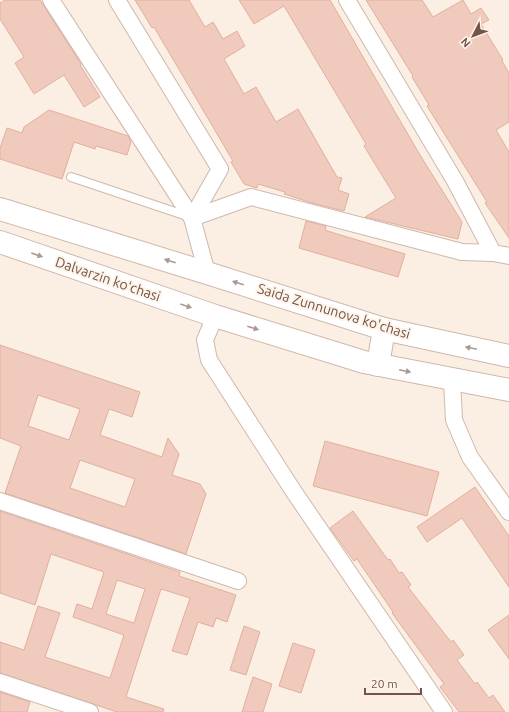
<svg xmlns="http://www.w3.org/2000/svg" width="509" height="712" font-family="Ubuntu,sans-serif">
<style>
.building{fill:#f0cabc;stroke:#e2af9d;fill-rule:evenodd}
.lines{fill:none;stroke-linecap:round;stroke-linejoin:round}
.service-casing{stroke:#ceb8ad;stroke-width:10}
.minor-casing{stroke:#ceb8ad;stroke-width:18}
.secondary-casing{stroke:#d1b7ab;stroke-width:24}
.service{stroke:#fff;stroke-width:8}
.minor{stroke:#fff;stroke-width:16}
.secondary{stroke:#fff;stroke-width:22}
.oneway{fill:#ab9892}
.labels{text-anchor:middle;stroke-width:4;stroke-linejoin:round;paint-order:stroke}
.street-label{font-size:14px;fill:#73544a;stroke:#fef4e9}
</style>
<rect width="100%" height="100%" fill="#fbefe4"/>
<g class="building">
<polygon points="5,0 40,0 81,64 80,65 100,97 84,107 64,75 34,94 15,63 24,57 0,19 0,3"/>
<polygon points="135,0 189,0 205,27 213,22 223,39 237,31 245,46 224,59 244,94 256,87 276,122 298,109 337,177 342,178 338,190 349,194 344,211 312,203 284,194 285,192 258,184 257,188 244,184 231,162 233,161 154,27 152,28"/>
<polygon points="239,0 330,0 420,155 462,222 458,239 365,217 396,198 364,146 366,144 284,6 254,24"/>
<polygon points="366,0 422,0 433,17 463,0 471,14 481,8 489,20 481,24 503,60 502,61 509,73 509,122 496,130 509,152 509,238 485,203 487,202 427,106 429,105 412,77 413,76"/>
<polygon points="49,110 128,136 131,142 127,155 96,146 95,149 74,142 62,179 0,159 0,148 7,128 22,133 24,127"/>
<polygon points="306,221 326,226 325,230 337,234 405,254 398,277 299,248"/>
<path d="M0,345L140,392L132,417L109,409L100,435L162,457L168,438L179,454L172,475L200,484L206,494L186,554L5,493L21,446L0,438ZM38,395L80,409L69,440L28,426ZM80,460L135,479L125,507L70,488Z"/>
<polygon points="325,441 439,472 427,516 313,486"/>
<polygon points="475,487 509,536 509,587 462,518 427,542 417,527"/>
<path d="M0,511L180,572L179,576L236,595L227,622L216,618L213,627L198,622L187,655L172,651L190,598L161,589L126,697L164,709L163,712H117L0,673V642L24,650L38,606L60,613L45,657L110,678L124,635L73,617L77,604L92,609L104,572L51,554L35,605L0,593ZM117,580L145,589L134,623L106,614Z"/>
<polygon points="353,511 388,560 390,559 399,573 402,572 411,585 408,587 451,642 453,640 464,655 457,660 475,684 477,682 489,698 493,695 505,712 459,712 440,687 444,684 392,613 393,612 357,559 354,561 330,528"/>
<polygon points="509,615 509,659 488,630"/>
<polygon points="244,626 260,632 246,675 230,670"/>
<polygon points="293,643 315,650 301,693 279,686"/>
<polygon points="253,677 272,684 263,712 242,712"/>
<polygon points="0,692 30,702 27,712 0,712"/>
</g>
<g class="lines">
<defs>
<polyline id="service" points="71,177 190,217"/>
<g id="minor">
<polyline points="51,0 192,218 207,273"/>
<polyline points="117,0 220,169 192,218"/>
<polyline points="192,218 251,197 462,252 493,253 455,181 347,0"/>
<polyline points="493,253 509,256"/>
<polyline points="215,316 205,340 209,360 294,492 444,712"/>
<polyline points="452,380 454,420 470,457 509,512"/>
<polyline points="0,501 238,581"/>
<polyline points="0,682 90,712"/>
</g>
<g id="secondary">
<polyline points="0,209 207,273 384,329 509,356"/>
<polyline points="0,242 215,316 364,362 509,390"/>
<polyline points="378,365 384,329"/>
</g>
</defs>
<use href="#service" class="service-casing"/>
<use href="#minor" class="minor-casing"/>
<use href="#secondary" class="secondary-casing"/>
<use href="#service" class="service"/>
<use href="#minor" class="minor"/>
<use href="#secondary" class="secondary"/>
</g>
<defs><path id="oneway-solid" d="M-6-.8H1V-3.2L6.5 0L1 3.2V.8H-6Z"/></defs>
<g class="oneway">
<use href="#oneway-solid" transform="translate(37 255) rotate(19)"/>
<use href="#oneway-solid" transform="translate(170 261) rotate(-163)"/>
<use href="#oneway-solid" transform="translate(238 283) rotate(-162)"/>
<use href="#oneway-solid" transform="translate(186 306) rotate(19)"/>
<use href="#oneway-solid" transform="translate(253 328) rotate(17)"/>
<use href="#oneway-solid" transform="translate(471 348) rotate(-168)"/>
<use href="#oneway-solid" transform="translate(405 371) rotate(12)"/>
</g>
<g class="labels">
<g class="street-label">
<text transform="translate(108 279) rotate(19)" y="5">Dalvarzin koʻchasi</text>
<text transform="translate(334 311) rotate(17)" y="5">Saida Zunnunova ko'chasi</text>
</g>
</g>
<g transform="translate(473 36) rotate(228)" stroke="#fef4e9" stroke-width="3" paint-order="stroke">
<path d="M0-3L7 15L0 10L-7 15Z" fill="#73544a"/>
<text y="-6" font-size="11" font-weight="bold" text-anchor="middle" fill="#73544a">N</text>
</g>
<path d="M365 688v6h56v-6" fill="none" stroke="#73544a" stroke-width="2"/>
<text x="371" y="688" font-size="12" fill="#73544a" stroke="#fef4e9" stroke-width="3" paint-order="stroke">20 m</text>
</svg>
